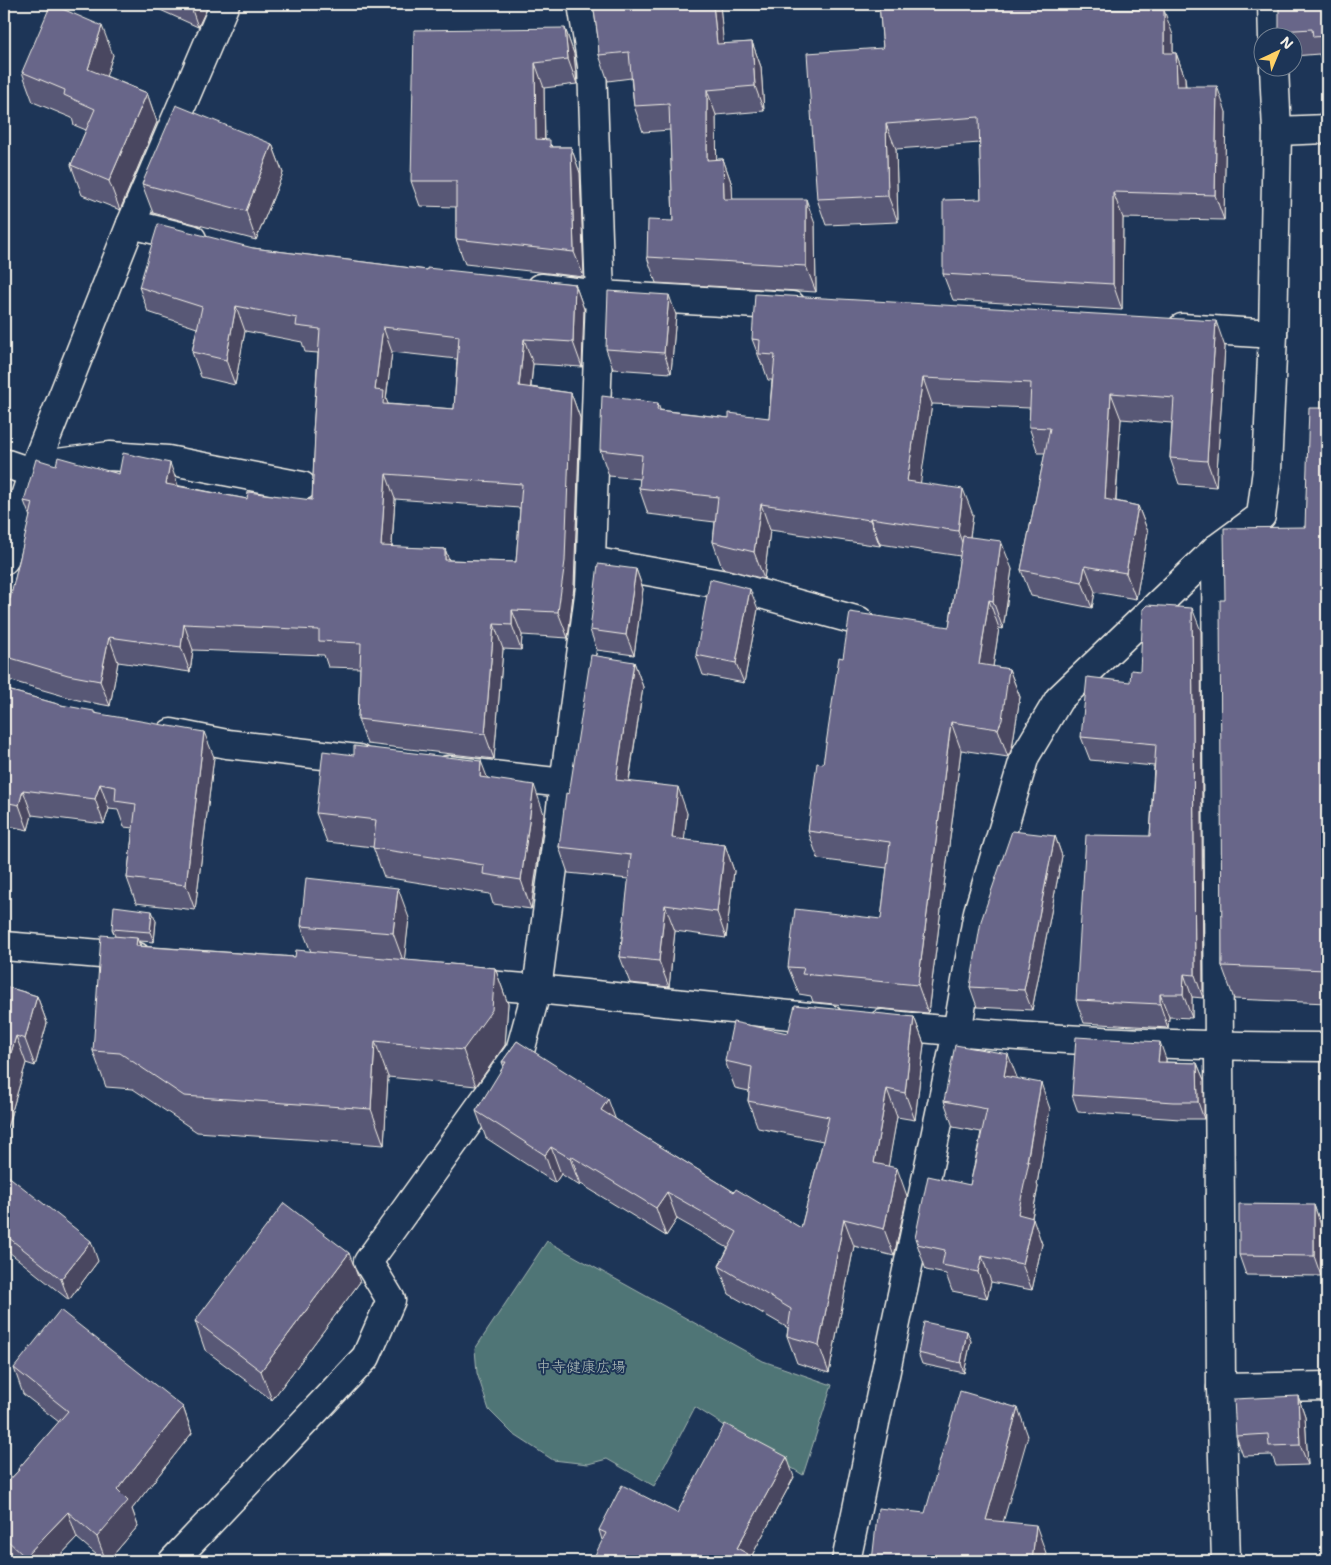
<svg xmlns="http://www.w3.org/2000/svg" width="1331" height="1565" font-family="'Shantell Sans','Klee One',sans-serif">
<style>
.green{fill:#507576;stroke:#a2b3af}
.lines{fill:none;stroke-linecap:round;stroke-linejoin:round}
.street-casing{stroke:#f4f1e8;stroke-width:31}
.street{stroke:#1d3557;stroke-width:28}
.wall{fill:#595876;stroke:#f4f1e8;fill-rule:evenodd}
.shaded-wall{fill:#494760;stroke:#f4f1e8}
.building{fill:#686689;stroke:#f4f1e8;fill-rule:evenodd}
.labels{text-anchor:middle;stroke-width:4;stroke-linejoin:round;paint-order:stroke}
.park-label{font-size:15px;fill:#b2bfba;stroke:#1d3557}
</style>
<rect width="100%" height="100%" fill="#1d3557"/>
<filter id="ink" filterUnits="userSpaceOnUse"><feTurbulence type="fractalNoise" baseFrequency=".02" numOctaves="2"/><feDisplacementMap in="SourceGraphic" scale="10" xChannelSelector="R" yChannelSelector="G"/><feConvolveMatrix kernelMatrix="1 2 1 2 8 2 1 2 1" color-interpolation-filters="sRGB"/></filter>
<g filter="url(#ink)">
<polygon class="green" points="547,1241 763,1361 832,1385 803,1475 695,1407 654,1486 607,1459 588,1464 553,1460 513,1434 489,1410 477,1373 475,1349"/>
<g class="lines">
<defs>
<g id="street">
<polyline points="1272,4 1273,38"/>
<polyline points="1277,131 1327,129"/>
<polyline points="131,224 192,239"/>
<polyline points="541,288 600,295 792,306"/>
<polyline points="1182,328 1273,334"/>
<polyline points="4,463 33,473"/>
<polyline points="35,466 110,456 168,460 302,486"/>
<polyline points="1216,549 1221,1388 1226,1561"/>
<polyline points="4,560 35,466 131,224 225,4"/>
<polyline points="591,561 732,586 859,621"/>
<polyline points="171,733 227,744 358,759"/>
<polyline points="448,770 564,783"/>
<polyline points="4,946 137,957"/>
<polyline points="464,983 537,989 829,1019"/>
<path d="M882,1024C1029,1040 1179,1046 1327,1047"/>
<polyline points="1221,1388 1327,1386"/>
<polyline points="173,1561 366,1357 391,1300 368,1262 520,1051 537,989 590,587 600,295 592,66 582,4"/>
<polyline points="846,1561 957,1032 978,912 1025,756 1059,699 1216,549 1261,516 1267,470 1273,334 1277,131 1274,68"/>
</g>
</defs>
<use href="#street" class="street-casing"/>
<use href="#street" class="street"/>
</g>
<g class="wall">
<polygon points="147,4 209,4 198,27"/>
<polygon points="593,4 720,4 723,44 752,42 761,67 764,111 716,115 716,159 723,159 732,185 732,199 815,224 816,292 656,283 647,257 673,221 670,130 643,132 634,106 631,78 608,81 599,55 598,38"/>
<polygon points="879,4 955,4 956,7 1066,4 1066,9 1173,35 1173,53 1176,53 1185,78 1186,86 1226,112 1224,220 1123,218 1122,310 953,300 943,274 981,199 980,143 896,149 898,222 826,225 817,199 883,48"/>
<polygon points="1327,4 1327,62 1322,62 1319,54 1294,56 1294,38 1281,38 1279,31"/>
<polygon points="565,28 574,54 577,84 544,88 545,139 553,147 571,147 580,173 584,277 465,264 456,239 456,207 420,206 411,181"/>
<polygon points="113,55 106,76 147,93 157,122 120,210 82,195 71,165 86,130 74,125 72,118 33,102 22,72"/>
<polygon points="272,144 283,173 256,240 153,213 142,184"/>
<path d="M253,248L427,270L575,284L584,309L582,367L533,364L531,387L571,393L580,418L574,586L568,638L522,635L521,650L503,649L494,759L367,744L358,719L360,668L328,667L324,655L193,650L190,672L118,662L110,706L78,700L8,680H4V597L10,599L30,517L24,501L56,465L119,474L247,499L312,500L315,436L313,432L318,353L305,352L302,342L245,331L235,385L201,377L192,352L197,328L148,312L139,287ZM392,352L457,359L454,409L388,404L386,399ZM395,499L520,508L516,562L449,560L445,549L392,547Z"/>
<polygon points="676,315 671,373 613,369 606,349"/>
<polygon points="752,339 1225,347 1216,487 1179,484 1170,458 1172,423 1121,419 1116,501 1138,506 1148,532 1136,599 1095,592 1092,608 1031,596 1021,570 1045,453 1038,453 1029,427 1030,408 932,404 920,483 973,515 970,537 1012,569 1003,629 999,628 993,667 1009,669 1020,697 1012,748 1008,757 961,750 928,1013 813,1002 811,996 799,994 788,967 881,919 887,868 818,859 808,831 823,764 843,658 949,627 960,556 880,544 880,546 770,530 764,579 722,568 713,542 715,522 648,514 639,488 640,479 609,476 600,450 658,403 660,410 729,418 769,418 772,380 768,380 763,365 762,365"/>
<polygon points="1327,408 1327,1003 1234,999 1222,966 1225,600 1305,527"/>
<polygon points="636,569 643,589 634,655 597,650 590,630"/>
<polygon points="758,609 744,683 703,675 696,655"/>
<polygon points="1201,631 1203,998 1192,997 1192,1018 1169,1017 1168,1028 1084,1023 1076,1000 1150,836 1154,766 1090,760 1081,737 1140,671"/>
<polygon points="634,662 643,687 629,782 687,813 684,840 725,845 734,871 726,938 675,931 669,987 630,983 620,957 629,879 568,873 559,847 569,794"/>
<polygon points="4,689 61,705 95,713 214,757 195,910 136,903 127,878 133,828 124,827 118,810 109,809 104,824 32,815 28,830 4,825"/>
<polygon points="354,755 488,778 544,814 531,909 493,904 490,894 384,877 373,847 327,842 316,813"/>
<polygon points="1055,836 1062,856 1032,1010 977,1007 970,987"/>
<polygon points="409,918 404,960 495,968 508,1004 505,1045 476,1086 388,1077 384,1145 197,1132 133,1089 106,1087 93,1051 115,936 112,929 156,921 154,942 139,941 141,946 295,957 311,952 301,926"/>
<polygon points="4,986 37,996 47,1023 35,1066 26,1063 4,1138"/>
<polygon points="914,1017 924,1044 915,1120 897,1117 888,1166 907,1196 894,1256 854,1246 829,1373 797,1363 787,1336 788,1328 729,1294 719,1266 728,1248 677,1219 666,1236 581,1184 580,1186 561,1174 555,1183 486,1138 476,1111 504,1067 502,1062 517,1041 615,1119 734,1192 801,1228 823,1141 758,1128 748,1101 749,1091 735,1088 725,1061 788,1033"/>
<polygon points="1166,1059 1166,1062 1197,1063 1204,1080 1204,1119 1180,1119 1078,1112 1072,1095"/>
<polygon points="1017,1078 1050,1109 1037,1184 1038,1187 1032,1218 1042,1244 1032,1290 991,1282 987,1298 952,1291 946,1274 926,1270 915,1238 970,1185 981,1132 953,1127 944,1101"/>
<polygon points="4,1179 98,1261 69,1300 4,1248"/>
<polygon points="1314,1205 1321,1225 1321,1276 1246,1275 1239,1255"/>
<polygon points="360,1282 272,1400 205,1350 195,1321"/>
<polygon points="971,1341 964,1373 922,1364 918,1353"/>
<polygon points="14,1368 183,1407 192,1433 132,1509 138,1526 108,1561 104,1561 77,1538 55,1561 11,1561 4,1554 4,1486 18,1471 18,1469 59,1422 23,1394"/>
<polygon points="1298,1396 1305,1416 1308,1465 1276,1466 1272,1455 1243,1456 1236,1436"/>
<polygon points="794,1477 750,1559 602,1540 599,1530 677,1513"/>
</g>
<g class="shaded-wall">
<polygon points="190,4 209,4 198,27"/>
<polygon points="713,4 720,4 726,70 717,44"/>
<polygon points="949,4 955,4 958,33 949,8"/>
<polygon points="1059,4 1066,4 1068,34 1059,9"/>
<polygon points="1164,10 1173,35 1173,78 1164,53"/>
<polygon points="102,26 113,55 99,99 88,69"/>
<polygon points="565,28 574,54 577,84 568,59"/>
<polygon points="752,42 761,67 764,111 755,86"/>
<polygon points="1176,53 1185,78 1186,111 1177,86"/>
<polygon points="535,63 544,88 545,165 536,139"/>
<polygon points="1217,86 1226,112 1224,220 1215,195"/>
<polygon points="707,90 716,115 717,185 707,160"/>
<polygon points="147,93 157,122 120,210 109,181"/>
<polygon points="886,124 896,149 898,222 888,196"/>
<polygon points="272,144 283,173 256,240 246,211"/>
<polygon points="571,147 580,173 584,277 574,252"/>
<polygon points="723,159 732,185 734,225 724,199"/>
<polygon points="1113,192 1123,218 1122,310 1113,284"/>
<polygon points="806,199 815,224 816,292 806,266"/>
<polygon points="575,284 584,309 582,367 573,342"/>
<polygon points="669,295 676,315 671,373 664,353"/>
<polygon points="236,306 245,331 235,385 226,360"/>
<polygon points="1216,321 1225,347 1216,487 1207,461"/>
<polygon points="383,327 392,352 386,399 393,416 385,410 375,390"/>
<polygon points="524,339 533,364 528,411 519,386"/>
<polygon points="923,378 932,404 917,507 907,481"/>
<polygon points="571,393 580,418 574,586 568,638 558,612"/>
<polygon points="1111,393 1121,419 1114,525 1105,499"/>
<polygon points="170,463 179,488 166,484"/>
<polygon points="386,474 395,499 390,572 381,546"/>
<polygon points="963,489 973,515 967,557 958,531"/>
<polygon points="761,504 770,530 764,579 754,552"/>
<polygon points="1138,506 1148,532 1136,599 1126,573"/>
<polygon points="870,518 880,544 880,546 870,520"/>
<polygon points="1001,541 1012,569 1003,629 993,601"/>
<polygon points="445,549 454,574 445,560"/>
<polygon points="1085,566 1095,592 1092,608 1082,582"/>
<polygon points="636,569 643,589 634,655 626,635"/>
<polygon points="750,589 758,609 744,683 736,663"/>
<polygon points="989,600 999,628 989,692 979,664"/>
<polygon points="1192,608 1201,631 1203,998 1195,975"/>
<polygon points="512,610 522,635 521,650 512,625"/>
<polygon points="184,624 193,650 190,672 181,647"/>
<polygon points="494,624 503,649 494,759 485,734"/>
<polygon points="109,637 118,662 110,706 100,681"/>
<polygon points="634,662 643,687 625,806 616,780"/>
<polygon points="1009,669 1020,697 1012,748 1008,757 998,729"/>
<polygon points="951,722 961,750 928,1013 918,985"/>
<polygon points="204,732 214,757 195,910 186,885"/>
<polygon points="481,761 492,790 480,777"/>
<polygon points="100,784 109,809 104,824 95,799"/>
<polygon points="534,785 544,814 531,909 521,880"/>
<polygon points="678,787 687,813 682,864 672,838"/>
<polygon points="23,790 32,815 28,830 19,805"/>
<polygon points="1055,836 1062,856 1032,1010 1024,990"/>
<polygon points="725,845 734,871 726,938 717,912"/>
<polygon points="398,888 409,918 404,963 393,933"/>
<polygon points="665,905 675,931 669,987 659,961"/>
<polygon points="152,911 156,921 154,942 150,932"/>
<polygon points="137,938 150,973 136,946"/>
<polygon points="495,968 508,1004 505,1045 476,1086 463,1050"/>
<polygon points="1184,974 1192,997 1192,1018 1183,994"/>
<polygon points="1160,994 1169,1017 1168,1028 1160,1004"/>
<polygon points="37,996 47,1023 35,1066 25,1039"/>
<polygon points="914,1017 924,1044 915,1120 905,1093"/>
<polygon points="16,1036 26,1063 4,1138 4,1076"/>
<polygon points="375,1041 388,1077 384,1145 371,1109"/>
<polygon points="1160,1042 1166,1059 1165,1079 1158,1062"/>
<polygon points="1008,1054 1018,1080 1004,1076"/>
<polygon points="1197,1063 1204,1080 1204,1119 1198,1102"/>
<polygon points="1041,1083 1050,1109 1037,1184 1038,1187 1027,1241 1018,1214"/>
<polygon points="887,1089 897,1117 884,1191 874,1163"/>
<polygon points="608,1099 618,1126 601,1110"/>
<polygon points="551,1147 561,1174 555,1183 545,1155"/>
<polygon points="571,1156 581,1184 580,1186 570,1158"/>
<polygon points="897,1168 907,1196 894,1256 884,1229"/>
<polygon points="667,1192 677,1219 666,1236 656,1208"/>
<polygon points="1314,1205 1321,1225 1321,1276 1314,1256"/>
<polygon points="1033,1218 1042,1244 1032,1290 1022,1264"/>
<polygon points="844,1219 854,1246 829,1373 819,1345"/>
<polygon points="91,1241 98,1261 69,1300 61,1279"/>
<polygon points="349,1253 360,1282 272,1400 261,1371"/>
<polygon points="982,1256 991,1282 987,1298 978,1272"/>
<polygon points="967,1331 971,1341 964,1373 961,1363"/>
<polygon points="1298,1396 1305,1416 1308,1465 1300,1445"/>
<polygon points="183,1407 192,1433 132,1509 138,1526 108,1561 106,1561 97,1537 117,1490"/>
<polygon points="1018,1408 1028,1436 996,1547 986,1520"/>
<polygon points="787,1457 794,1477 750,1559 751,1561 742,1561 737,1548"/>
<polygon points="68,1512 77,1538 55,1561 26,1561 25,1557"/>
<polygon points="1036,1525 1046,1553 1045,1561 1032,1561"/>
</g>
<g class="building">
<polygon points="51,4 102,26 88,69 147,93 109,181 71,165 95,109 64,95 65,90 22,72"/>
<polygon points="593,4 713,4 717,44 752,42 755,86 707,90 707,160 723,159 724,199 806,199 806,266 647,257 648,220 673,221 669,104 634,106 629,52 599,55 598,38"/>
<polygon points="879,4 949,4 949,8 996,4 1059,4 1059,9 1164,10 1164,53 1176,53 1177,86 1217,86 1215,195 1113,192 1113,284 943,274 943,200 981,199 979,117 886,124 888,196 817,199 807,53 883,48"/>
<polygon points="1279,4 1327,4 1327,36 1313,37 1312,29 1279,31"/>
<polygon points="565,28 568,59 535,63 536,139 550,140 550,147 571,147 574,252 456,239 456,181 411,181 414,30"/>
<polygon points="176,105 272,144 246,211 142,184"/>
<path d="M158,224L253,248L427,270V268L575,284L573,342L524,339L519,386L571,393L565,561L558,612L512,610V625L494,624L485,734L358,719L361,643L319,641V630L184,624L181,647L109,637L100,681L68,675L4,656V597L10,599L33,503L24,501L36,459L56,465L58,457L119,474L123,453L170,463L166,484L247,499L248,492L312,500L315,432H313L320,329L296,326L297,318L236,306L226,360L192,352L202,307L139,287ZM383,327L459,336L454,409L383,404L384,391L375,390ZM386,474L522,484L516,562L445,560V549L381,546Z"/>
<polygon points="608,291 669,295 664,353 606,349"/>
<polygon points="755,294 1216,321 1207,461 1170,458 1174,398 1111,393 1105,499 1138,506 1126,573 1085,566 1082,582 1021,570 1050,428 1029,427 1031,383 923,378 907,481 963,489 958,531 870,518 870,520 761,504 754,552 713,542 718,497 639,488 642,455 600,450 602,396 658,403 657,410 729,418 729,413 769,418 775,355 759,354 760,340 752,339"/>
<polygon points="1309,408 1327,408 1327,970 1222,966 1220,600 1225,600 1224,528 1305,527"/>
<polygon points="963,536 1001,541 993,601 989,600 979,664 1009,669 1002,720 998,729 951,722 918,985 802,974 804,968 788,967 795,909 881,919 890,842 808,831 817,763 823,764 839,657 843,658 850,612 949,627"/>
<polygon points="598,564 636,569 626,635 590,630"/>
<polygon points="710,579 750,589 736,663 696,655"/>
<polygon points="1147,605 1192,608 1195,975 1184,974 1183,994 1160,994 1160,1004 1076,1000 1086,835 1150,836 1156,744 1081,737 1087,677 1130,682 1131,670 1140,671 1143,609"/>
<polygon points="591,655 634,662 616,780 678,787 672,838 725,845 717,912 665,905 659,961 620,957 631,855 559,847 566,793 569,794"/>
<polygon points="4,689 61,705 94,711 94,713 204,732 186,885 127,878 136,804 115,801 116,787 100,784 95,799 23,790 19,805 4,802"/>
<polygon points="354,746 481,761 480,777 534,785 521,880 483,874 484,865 373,848 376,820 316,813 323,751 354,755"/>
<polygon points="1012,831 1055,836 1024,990 970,987 981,921"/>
<polygon points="306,878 398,888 393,933 301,926"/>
<polygon points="114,906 152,911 150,932 112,929"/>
<polygon points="101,935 137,938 136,946 295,957 296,950 495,968 492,1010 463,1050 375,1041 371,1109 184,1096 120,1053 93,1051"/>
<polygon points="4,986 37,996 25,1039 16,1036 4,1076"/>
<polygon points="795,1005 914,1017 905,1093 887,1089 874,1163 897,1168 884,1229 844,1219 819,1345 787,1336 791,1309 719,1266 737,1232 667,1192 656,1208 571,1156 570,1158 551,1147 545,1155 476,1111 506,1062 502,1062 517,1041 608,1099 601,1110 734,1192 736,1189 801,1228 829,1117 748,1101 752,1067 725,1061 733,1022 788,1033"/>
<polygon points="1076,1037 1160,1042 1158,1062 1197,1063 1198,1102 1173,1102 1072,1095"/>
<polygon points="955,1045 1008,1054 1004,1076 1041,1083 1027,1161 1029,1161 1018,1214 1033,1218 1022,1264 982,1256 978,1272 942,1265 945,1250 917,1244 918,1239 915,1238 928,1176 970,1185 987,1109 944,1101"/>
<polygon points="7,1175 91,1241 61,1279 4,1234 4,1179"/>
<polygon points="284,1203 349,1253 261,1371 195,1321"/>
<polygon points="1239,1204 1314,1205 1314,1256 1239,1255"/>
<polygon points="60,1310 183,1407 117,1490 128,1501 97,1537 68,1512 25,1557 4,1537 4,1486 19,1470 18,1469 68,1411 14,1368"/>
<polygon points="924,1322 967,1331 961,1363 918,1353"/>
<polygon points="960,1391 1018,1408 986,1520 1036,1525 1032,1561 872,1561 878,1508 925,1513"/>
<polygon points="1298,1396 1300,1445 1269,1446 1268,1434 1236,1436 1234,1399"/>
<polygon points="725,1424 787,1457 737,1548 748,1554 744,1561 592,1561 606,1533 599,1530 622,1485 677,1513"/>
</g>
</g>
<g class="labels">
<g class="park-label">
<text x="581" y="1372">中寺健康広場</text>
</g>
</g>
<rect width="1331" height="1565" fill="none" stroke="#1d3557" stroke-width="20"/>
<rect x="10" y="10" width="1311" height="1545" fill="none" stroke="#f4f1e8" stroke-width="2" filter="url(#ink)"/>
<g transform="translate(1278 52) rotate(44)"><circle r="24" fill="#1d3557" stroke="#738091"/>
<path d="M0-4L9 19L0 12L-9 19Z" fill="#ffd166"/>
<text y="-8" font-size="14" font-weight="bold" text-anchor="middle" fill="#f4f1e8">N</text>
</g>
</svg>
